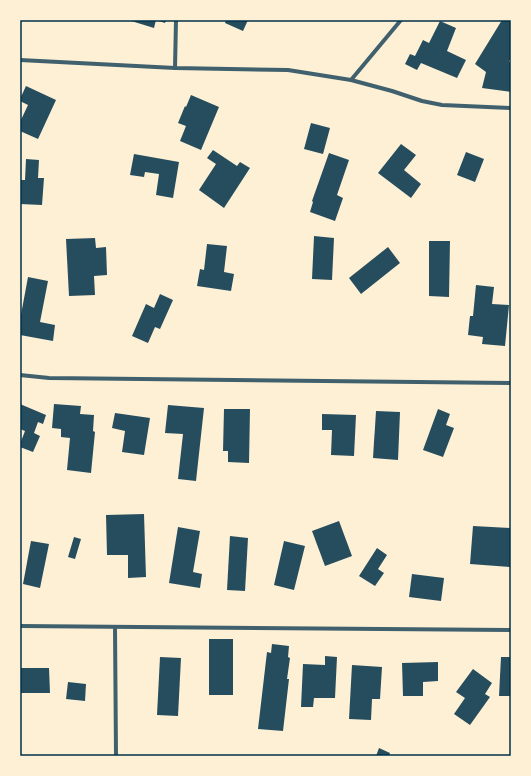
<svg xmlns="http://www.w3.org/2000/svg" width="531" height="776" font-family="Roboto,sans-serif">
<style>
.building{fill:#264d5e}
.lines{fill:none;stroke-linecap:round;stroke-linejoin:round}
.minor{stroke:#3f606c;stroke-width:4}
.neatline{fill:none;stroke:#003049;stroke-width:1.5}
</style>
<rect width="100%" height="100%" fill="#fdf0d5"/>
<g class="building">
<polygon points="128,20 166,20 165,23 156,20 154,28"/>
<polygon points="226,20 248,20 243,31 225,23"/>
<polygon points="502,20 509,20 511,21 511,60 509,60 509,62 511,63 511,92 482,88 486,72 475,64"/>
<polygon points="440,21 456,28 447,51 466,60 457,78 421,63 417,70 405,64 410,54 415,56 423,40 429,43"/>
<polygon points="26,86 56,100 38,139 20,131 20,122 28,105 20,101 20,99"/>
<polygon points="191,95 219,107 201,150 180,141 186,126 178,123 185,106 186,107"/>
<polygon points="311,123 330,128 323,154 304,149"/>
<polygon points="401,144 416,155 404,170 421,184 411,198 378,173"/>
<polygon points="213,150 237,166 240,162 250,168 224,208 199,190 216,164 207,158"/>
<polygon points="466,152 484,159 475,182 457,175"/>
<polygon points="329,153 349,160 337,195 343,198 335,221 310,212 313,202 312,201"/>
<polygon points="134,154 179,162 173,198 156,195 159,174 145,172 144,177 130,175"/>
<polygon points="26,159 39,160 38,178 44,178 42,205 20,204 20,180 25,180"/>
<polygon points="314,236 334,238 332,280 312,279"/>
<polygon points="95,238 96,248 106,247 107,275 94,276 95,295 69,296 66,239"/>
<polygon points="429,241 450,241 449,297 429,296"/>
<polygon points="207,244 227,246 224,272 234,274 231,291 197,286 200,269 204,270"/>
<polygon points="388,247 400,263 361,294 349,278"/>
<polygon points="28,277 48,281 40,322 55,325 53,341 20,335 20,320"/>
<polygon points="476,285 494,287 492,304 509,305 505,346 482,344 483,337 468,335 470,316 473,316"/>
<polygon points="160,294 173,300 160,329 155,327 148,343 132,336 146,304 154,308"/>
<polygon points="20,404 46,415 43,424 38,422 34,433 40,436 33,452 20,447 20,444 25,431 20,429"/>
<polygon points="54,404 81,406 80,414 94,415 93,431 95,432 91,473 67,470 70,438 61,437 61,429 52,428"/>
<polygon points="168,405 204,408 196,481 178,479 183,434 165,433"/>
<polygon points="224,409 250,409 249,463 228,462 228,451 223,451"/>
<polygon points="438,409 450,414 446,425 454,428 443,457 423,450"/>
<polygon points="376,411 400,412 398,460 373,458"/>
<polygon points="115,413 150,418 144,455 122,452 125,431 112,428"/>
<polygon points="322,414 356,415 354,456 331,455 332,430 322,430"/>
<polygon points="144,514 146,577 128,578 128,555 107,555 106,515"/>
<polygon points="339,521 352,556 325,566 312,531"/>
<polygon points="473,526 511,528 510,567 470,564"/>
<polygon points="178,527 200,531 193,572 202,574 200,588 169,583"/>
<polygon points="230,536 248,538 245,591 227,590"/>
<polygon points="74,537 81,539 75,559 68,557"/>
<polygon points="31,541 49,544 40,588 23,584"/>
<polygon points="284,541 305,546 294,590 274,585"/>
<polygon points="377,548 387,555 378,569 384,573 375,586 359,576"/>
<polygon points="412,574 444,578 441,601 409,597"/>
<rect x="209" y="639" width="24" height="56"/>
<polygon points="272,644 289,646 288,657 290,658 287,679 289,679 283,731 258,729 267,652 271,653"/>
<polygon points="325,656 337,657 335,698 314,698 313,707 301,707 303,664 325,665"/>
<polygon points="160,657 181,658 178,716 157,715"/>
<polygon points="501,657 511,657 511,696 499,696"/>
<polygon points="438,662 438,681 423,682 423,696 403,696 402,663"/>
<polygon points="352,665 382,667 380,699 372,699 371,720 349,719"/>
<polygon points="20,668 49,668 50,693 20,693"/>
<polygon points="473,669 492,683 485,694 490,697 470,725 454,714 465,698 456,692"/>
<polygon points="68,682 86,684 85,701 66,699"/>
<polygon points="379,748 390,753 389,756 376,756"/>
</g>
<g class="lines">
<g class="minor">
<polyline points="20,60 175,68 288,70 351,80 392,91 422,101 442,105 511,108"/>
<polyline points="175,68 176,20"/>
<polyline points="351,80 401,20"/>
<polyline points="20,375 49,378 511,383"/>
<polyline points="20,626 511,630"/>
<polyline points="115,627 116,756"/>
</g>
</g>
<rect width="531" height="776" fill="none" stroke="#fdf0d5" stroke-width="42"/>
<rect x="21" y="21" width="489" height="734" class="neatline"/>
</svg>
